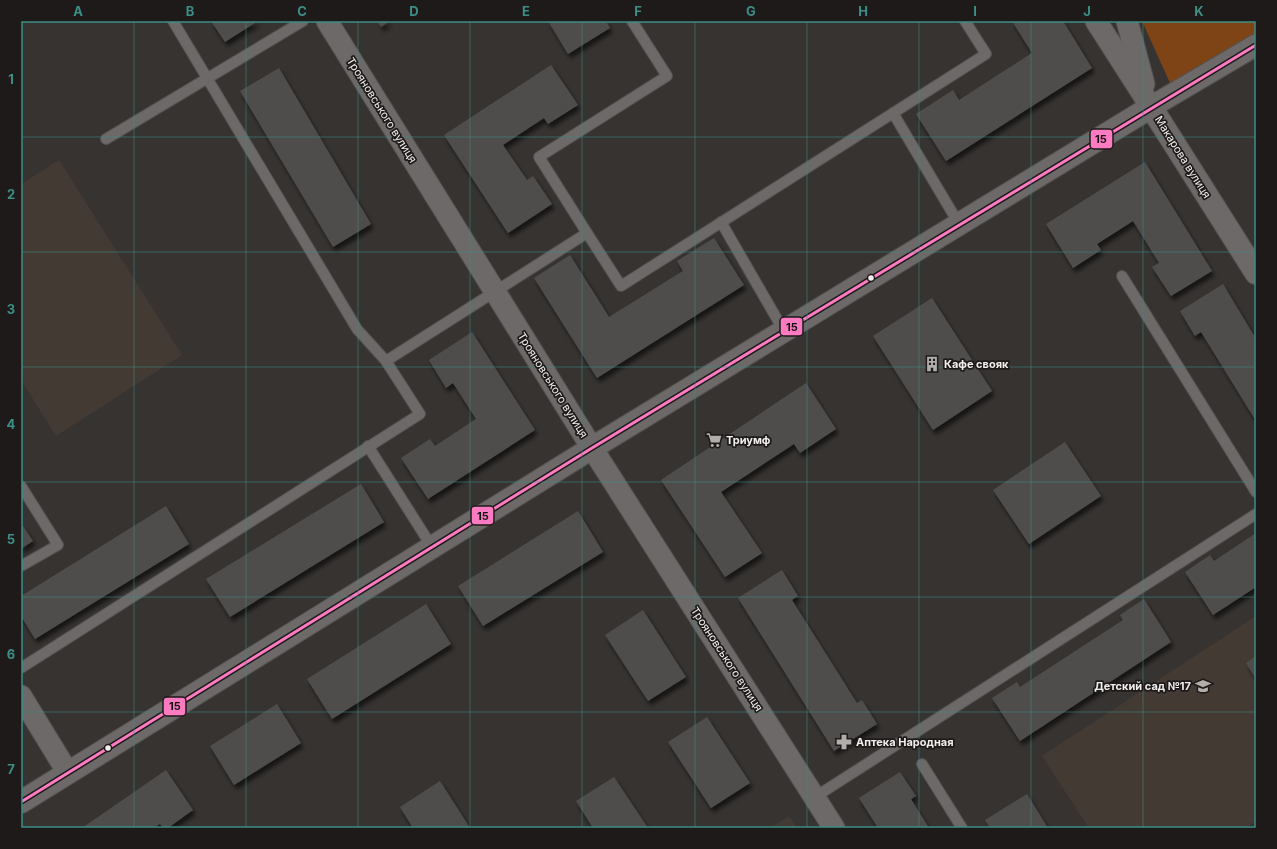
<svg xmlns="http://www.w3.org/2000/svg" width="1277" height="849" font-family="Inter,sans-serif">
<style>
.built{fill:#443a34}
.green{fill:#7f4415}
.building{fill:#504e4c;filter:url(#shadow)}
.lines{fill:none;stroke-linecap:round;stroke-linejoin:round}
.service-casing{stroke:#545250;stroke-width:12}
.minor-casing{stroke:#545250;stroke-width:23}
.tertiary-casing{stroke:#545250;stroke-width:24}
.service{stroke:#6c6968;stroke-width:10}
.minor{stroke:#6c6968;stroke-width:21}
.tertiary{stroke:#6c6968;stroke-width:22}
.bus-1-casing{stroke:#1d1a19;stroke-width:6}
.bus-1{stroke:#fe7ac1;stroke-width:3}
.grid{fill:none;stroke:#3c8e87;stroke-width:1;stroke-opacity:0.55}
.bus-dot{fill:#f1eeec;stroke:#1d1a19;stroke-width:1.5}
.labels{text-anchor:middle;stroke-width:3.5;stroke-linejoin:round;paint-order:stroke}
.street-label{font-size:11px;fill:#f1eeec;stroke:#1d1a19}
.poi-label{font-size:11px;font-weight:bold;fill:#f1eeec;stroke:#1d1a19;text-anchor:start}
.line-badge{stroke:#1d1a19;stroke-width:1.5}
.pale-badge-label{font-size:11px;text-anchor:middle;font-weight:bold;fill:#111}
.neatline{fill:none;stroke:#3c8e87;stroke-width:1.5}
.grid-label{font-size:13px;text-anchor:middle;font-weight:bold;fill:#3c8e87}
</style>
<defs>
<filter id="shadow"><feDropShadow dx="2.5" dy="4.5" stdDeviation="2" flood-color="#0009"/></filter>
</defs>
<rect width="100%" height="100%" fill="#363331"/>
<g class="built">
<polygon points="59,160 182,355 56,436 21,380 21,184"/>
<polygon points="1256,616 1256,821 1246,828 1089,828 1042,756"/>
<polygon points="789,816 797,828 770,828"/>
</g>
<polygon class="green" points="1142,21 1256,21 1256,35 1170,83"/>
<g class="building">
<polygon points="211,21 258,21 225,42"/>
<polygon points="377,21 390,21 381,27"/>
<polygon points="548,21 606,21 610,28 568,54"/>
<polygon points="1012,21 1063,21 1092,68 946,161 916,114 953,90 959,100 1032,53"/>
<polygon points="551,65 578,105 548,124 544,118 503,145 527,180 533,176 552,204 508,233 444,135"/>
<polygon points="279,68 371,224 333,247 240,91"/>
<polygon points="1145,162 1212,271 1171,296 1152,267 1159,263 1133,221 1097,244 1101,250 1073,268 1046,224"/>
<polygon points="714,238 744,285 597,378 534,278 570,255 609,317 683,271 677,261"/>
<polygon points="1223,284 1256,339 1256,421 1201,332 1195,336 1180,311"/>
<polygon points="932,298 992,391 933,430 873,336"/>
<polygon points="472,332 535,430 428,499 401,458 430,439 435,446 476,419 453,383 446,388 429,360"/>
<polygon points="806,383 836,429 800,453 794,444 721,492 762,553 725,577 661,480"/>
<polygon points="1065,442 1101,496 1029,544 993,490"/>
<polygon points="361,484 384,522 230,617 206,579"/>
<polygon points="166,506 189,544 35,639 21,616 21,596"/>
<polygon points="578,511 603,552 483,626 458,586"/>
<polygon points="21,523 33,541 21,549"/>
<polygon points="1256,533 1256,587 1213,615 1185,572 1210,555 1214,561"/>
<polygon points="782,570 798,596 792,600 857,703 862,700 877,724 834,751 738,598"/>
<polygon points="1144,599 1171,642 1020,741 992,698 1017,682 1020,687 1123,620 1120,615"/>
<polygon points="426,604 451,644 332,719 307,679"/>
<polygon points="643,610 686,677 648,701 605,635"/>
<polygon points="1256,656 1256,679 1246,663"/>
<polygon points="277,704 301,743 234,785 210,746"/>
<polygon points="707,717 750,783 711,808 668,742"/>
<polygon points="166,770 193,810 168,828 163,828 160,824 154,828 82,828"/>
<polygon points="900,772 916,796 911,799 929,828 878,828 859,798"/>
<polygon points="614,777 648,828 593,828 576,801"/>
<polygon points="440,781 470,828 413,828 400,807"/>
<polygon points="1027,794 1048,828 990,828 985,820"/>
</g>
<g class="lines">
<defs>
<g id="service">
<polyline points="173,21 357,329 386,361"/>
<polyline points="893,113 959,224"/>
<polyline points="106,139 303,21"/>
<polyline points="721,222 784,331"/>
<polyline points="587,233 539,157 667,76 632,21"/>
<polyline points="1122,276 1256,492"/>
<polyline points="368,446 432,547"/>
<polyline points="21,486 58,545 21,566"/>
<polyline points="21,668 420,414 386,361 587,233 621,286 986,54 965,21"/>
<polyline points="922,764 962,828"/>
<polyline points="815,797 1256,514"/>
</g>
<g id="minor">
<polyline points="327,21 592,448 834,828"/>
<polyline points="1096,21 1151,107"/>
<polyline points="1127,21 1144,84"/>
<polyline points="1151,107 1256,45"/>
<polyline points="21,696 68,773"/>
</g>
<polyline id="tertiary" points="21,802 592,448 1151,107 1256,273"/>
</defs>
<use href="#service" class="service-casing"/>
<use href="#minor" class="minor-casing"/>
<use href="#tertiary" class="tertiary-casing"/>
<use href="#service" class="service"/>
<use href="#minor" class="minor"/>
<use href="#tertiary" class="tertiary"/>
<defs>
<polyline id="bus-1" points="21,802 592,448 1256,45"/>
</defs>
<use href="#bus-1" class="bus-1-casing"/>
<use href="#bus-1" class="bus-1"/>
</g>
<path class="grid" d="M134,21V828M246,21V828M358,21V828M470,21V828M582,21V828M695,21V828M807,21V828M919,21V828M1031,21V828M1143,21V828M21,137H1256M21,252H1256M21,367H1256M21,482H1256M21,597H1256M21,712H1256"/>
<defs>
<symbol id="building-bare" viewBox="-9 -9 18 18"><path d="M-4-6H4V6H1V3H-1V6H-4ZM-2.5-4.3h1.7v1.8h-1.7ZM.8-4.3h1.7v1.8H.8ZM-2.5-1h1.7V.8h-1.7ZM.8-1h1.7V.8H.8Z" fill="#b0adab" stroke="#1d1a19" stroke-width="2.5" paint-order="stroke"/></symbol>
<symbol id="supermarket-bare" viewBox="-9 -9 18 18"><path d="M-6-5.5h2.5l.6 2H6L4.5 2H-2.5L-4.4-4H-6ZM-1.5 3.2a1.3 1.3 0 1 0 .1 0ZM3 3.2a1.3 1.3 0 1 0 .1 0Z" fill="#b0adab" stroke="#1d1a19" stroke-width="2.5" paint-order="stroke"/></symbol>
<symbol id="school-bare" viewBox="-9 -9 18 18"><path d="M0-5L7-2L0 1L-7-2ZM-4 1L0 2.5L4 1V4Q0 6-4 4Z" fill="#b0adab" stroke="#1d1a19" stroke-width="2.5" paint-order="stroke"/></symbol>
<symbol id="pharmacy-bare" viewBox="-9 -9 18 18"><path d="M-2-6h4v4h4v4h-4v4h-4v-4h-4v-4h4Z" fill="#b0adab" stroke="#1d1a19" stroke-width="2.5" paint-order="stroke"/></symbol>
</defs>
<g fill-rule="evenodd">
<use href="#building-bare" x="921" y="353" width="22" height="22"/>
<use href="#supermarket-bare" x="703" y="429" width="22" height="22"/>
<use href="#school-bare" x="1192" y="675" width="22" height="22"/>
<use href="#pharmacy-bare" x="833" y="731" width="22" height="22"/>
</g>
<g class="bus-dot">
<circle cx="871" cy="278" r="3.5"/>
<circle cx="108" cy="748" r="3.5"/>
</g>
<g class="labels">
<g class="street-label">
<text transform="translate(382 110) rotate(58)" y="4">Трояновського вулиця</text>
<text transform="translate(1183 157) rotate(58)" y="4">Макарова вулиця</text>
<text transform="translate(553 385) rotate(58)" y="4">Трояновського вулиця</text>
<text transform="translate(727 659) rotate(57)" y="4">Трояновського вулиця</text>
</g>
<g class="poi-label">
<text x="944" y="368">Кафе свояк</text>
<text x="726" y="444">Триумф</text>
<text x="1191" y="690" text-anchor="end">Детский сад №17</text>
<text x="856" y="746">Аптека Народная</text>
</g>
</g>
<g class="line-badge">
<rect x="1090" y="129" width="23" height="20" rx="4" fill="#fe7ac1"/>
<rect x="780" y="317" width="23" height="19" rx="4" fill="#fe7ac1"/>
<rect x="471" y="506" width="23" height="19" rx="4" fill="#fe7ac1"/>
<rect x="163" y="697" width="23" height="19" rx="4" fill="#fe7ac1"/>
</g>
<g class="pale-badge-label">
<text x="1101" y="143">15</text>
<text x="792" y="331">15</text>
<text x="483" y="520">15</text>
<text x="175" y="710">15</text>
</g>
<rect width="1277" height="849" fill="none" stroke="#1d1a19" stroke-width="44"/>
<rect x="22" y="22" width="1233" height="805" class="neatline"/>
<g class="grid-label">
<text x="78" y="16">A</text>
<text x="190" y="16">B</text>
<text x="302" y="16">C</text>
<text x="414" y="16">D</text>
<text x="526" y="16">E</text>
<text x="638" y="16">F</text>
<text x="751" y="16">G</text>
<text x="863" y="16">H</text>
<text x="975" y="16">I</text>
<text x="1087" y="16">J</text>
<text x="1199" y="16">K</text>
<text x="11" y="84">1</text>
<text x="11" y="199">2</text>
<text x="11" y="314">3</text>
<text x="11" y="429">4</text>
<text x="11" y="544">5</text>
<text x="11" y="659">6</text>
<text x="11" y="774">7</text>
</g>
</svg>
